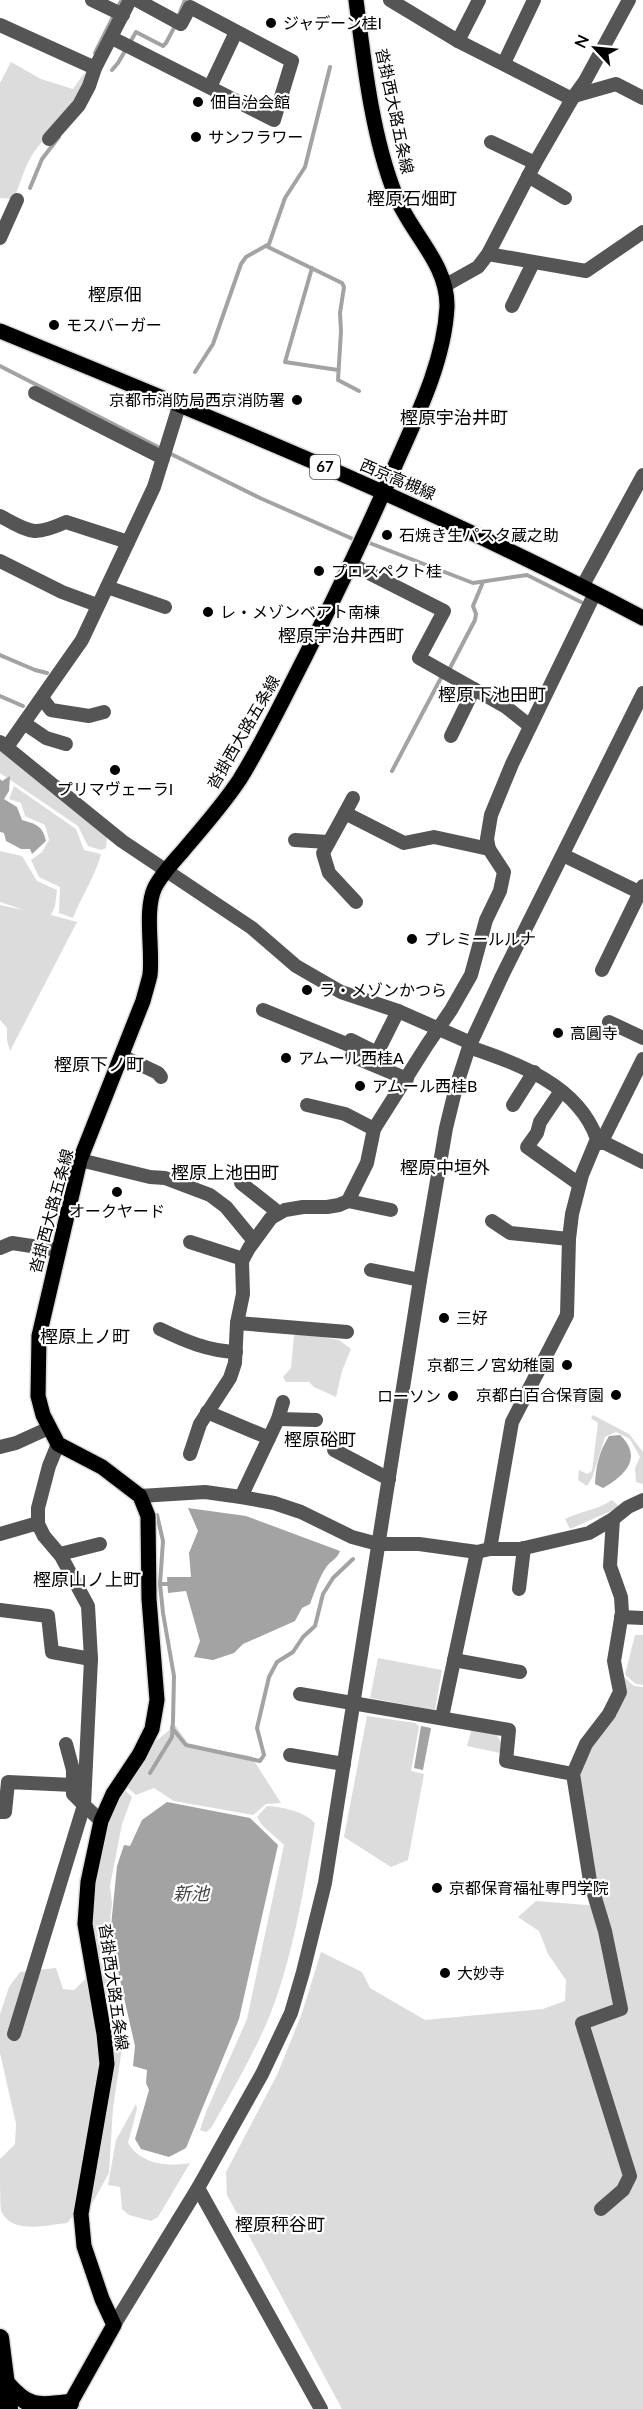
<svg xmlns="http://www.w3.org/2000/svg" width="643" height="2409" font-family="Lato,'Noto Sans JP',sans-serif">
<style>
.green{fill:#dcdcdc}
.water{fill:#a3a3a3}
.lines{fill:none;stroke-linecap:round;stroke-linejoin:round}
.stream{stroke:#a3a3a3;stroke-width:4}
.major-casing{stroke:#dbdbdb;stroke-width:18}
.highway-casing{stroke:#dbdbdb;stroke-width:21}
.minor{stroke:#555;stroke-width:14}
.major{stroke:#000;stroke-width:15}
.highway{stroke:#000;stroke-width:18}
.poi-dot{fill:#000;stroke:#fff;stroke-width:2}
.labels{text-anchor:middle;stroke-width:4.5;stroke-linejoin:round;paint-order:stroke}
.shield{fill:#fff;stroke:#4c4c4c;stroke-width:1.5}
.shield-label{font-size:15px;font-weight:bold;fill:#000}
.poi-label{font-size:16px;fill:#000;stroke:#fff;text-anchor:start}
.street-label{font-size:16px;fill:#000;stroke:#fff}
.neighbourhood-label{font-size:18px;fill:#000;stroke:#fff}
.water-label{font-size:18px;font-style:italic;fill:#444;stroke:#fff}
</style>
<rect width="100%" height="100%" fill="#fff"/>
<g class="green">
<path d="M11,62L41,79L73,89L85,72C83,109 54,124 34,152C25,165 20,184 14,199L0,198V83Z"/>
<polygon points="0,748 107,836 106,848 101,850 88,846 78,826 0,773"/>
<path d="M14,786L76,829L84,850L101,854C95,877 82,895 73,918L59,913L60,887L39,877L31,860L42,852L49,840L45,825L25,816L21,803L9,799Z"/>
<polygon points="0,851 22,856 37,881 57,890 55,906 51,915 77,922 10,1051 7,1040 7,1028 0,1020 0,905 24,910 0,902"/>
<polygon points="298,1332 339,1340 351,1349 342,1371 336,1397 314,1387 309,1382 286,1382 283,1377 291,1368 294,1336"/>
<polygon points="593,1415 629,1434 643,1452 643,1484 636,1482 635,1468 640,1457 630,1439 616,1432 605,1437 592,1478 587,1486 578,1480 579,1470 587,1474 592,1471 598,1423 591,1418"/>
<path d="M612,1500L620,1507L570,1529L565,1519C581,1511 598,1510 612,1500Z"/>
<polygon points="635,1635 643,1635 643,1685 636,1684 625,1675"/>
<polygon points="378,1658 442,1670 435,1710 370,1698"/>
<polygon points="623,1676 634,1686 643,1687 643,2409 342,2409 227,2195 226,2172 277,2075 302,2013 321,1952 362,1972 370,1988 425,2020 543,2009 565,2001 566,1980 548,1954 539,1931 518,1917 536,1901 599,1906 577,1785 585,1757 617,1715 623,1696"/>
<polygon points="367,1716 416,1723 419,1727 411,1771 424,1774 408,1860 391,1867 344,1837"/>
<polygon points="175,1725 189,1745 251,1756 281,1803 266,1804 253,1815 174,1801 154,1788 136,1795 126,1786 154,1743"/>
<polygon points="472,1728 495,1732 501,1742 500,1753 467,1746"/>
<polygon points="124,1789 132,1797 122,1824 110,1886 112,1903 107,1948 97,1958 91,1922 95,1876 109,1815"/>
<path d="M267,1806C284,1807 303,1811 315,1823C304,1887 294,1954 270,2015C254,2054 232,2091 211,2128L206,2132L200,2130L206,2112L247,2019L284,1845L262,1825L257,1817Z"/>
<path d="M104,1961L112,1967L113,1977L108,1991L110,2004L122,2026L123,2041L113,2108L109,2173L89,2209L73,2216L67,2223C46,2225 12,2235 1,2211C0,2202 0,2171 0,2159L15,2144L16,2124L0,2053V2014L9,1987L20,1972L56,1968L63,1989L74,1990Z"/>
<path d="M136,2104L137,2109L128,2143C140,2164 168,2167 190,2163L158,2217L151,2221L129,2215L122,2209L120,2187L108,2185L116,2140Z"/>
</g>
<g class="water">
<path d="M10,776L9,791L4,799L17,807L22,820C36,824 43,826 46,841L32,854L30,849H21L6,841L4,833L0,832V779L2,781Z"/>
<path d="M620,1435C643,1457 626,1475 603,1488L595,1484C596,1465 599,1452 609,1436Z"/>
<path d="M188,1508L246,1516L340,1551C337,1559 332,1560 327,1566C319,1577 315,1591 310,1604L302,1608L295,1621L243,1644L234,1653L213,1660L194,1657L200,1641L186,1591L168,1593L167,1577H191L189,1553L198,1531Z"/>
<polygon points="421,1726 431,1728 423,1770 414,1768"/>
<polygon points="167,1802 250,1818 278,1845 239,2019 186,2148 169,2157 141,2149 135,2139 149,2090 146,2083 147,2070 133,2066 135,2046 110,1936 117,1866 124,1845 130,1846 142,1820"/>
</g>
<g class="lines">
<g class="stream">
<polyline points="118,6 122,0"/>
<polyline points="178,17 185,0"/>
<polyline points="95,53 113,17"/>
<polyline points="112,70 118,63 136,32 163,46 166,43 176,24"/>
<polyline points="30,188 42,159 59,137"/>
<polyline points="266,246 342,283 344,287 340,313 341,331 338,380 359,391"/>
<polyline points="312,268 285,362 338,370"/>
<polyline points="0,366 158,447"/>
<polyline points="195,372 213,344 241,264 246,257 269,244 285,198 305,167 330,67"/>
<polyline points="169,453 260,498 353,539"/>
<polyline points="367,542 473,583 527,575 581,602"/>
<polyline points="0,655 35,670 47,673"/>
<polyline points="450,668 475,620 476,614 473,606 483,582"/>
<polyline points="0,696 23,706"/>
<polyline points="392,771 442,676"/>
<polyline points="157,1515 163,1541 160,1584"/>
<polyline points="172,1728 186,1745 260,1761 264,1755 257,1728 269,1677 277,1662 293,1652 303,1637 315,1626 323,1594 333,1578 353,1559"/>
<polyline points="150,1773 172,1737 173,1721 174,1676 163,1613 160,1584 168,1584"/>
</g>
<defs>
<g id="major">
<path d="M0,331C217,420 435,508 643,618"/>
<path d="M67,2409L114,2325L102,2299L84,2246L81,2214L107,2064L104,2034L85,1924L88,1882L101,1821L113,1794L139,1755L152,1729L157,1700L149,1599L148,1516L140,1496L102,1467L58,1444L43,1415L38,1396L39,1336L80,1160L143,1001C145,993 148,984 150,975C153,949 144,910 155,887C162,874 172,863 182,852C202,828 223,805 240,779C264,740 284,698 305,657C336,595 366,533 394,468C416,418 444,363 447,307C448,263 410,233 395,194C372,136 364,62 356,0"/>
</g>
<g id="highway">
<polyline points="0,2338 9,2409"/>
<path d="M6,2383C28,2409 38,2407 70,2403"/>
</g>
</defs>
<use href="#major" class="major-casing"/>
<use href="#highway" class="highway-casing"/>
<g class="minor">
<polyline points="92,0 123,15"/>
<polyline points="390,0 458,41 572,99"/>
<polyline points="0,25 95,68"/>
<polyline points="112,38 274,120 292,61 190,7 181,24 137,0"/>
<polyline points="458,41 479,0"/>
<polyline points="504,63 534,0"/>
<polyline points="210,87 236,32"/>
<polyline points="574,96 616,84 643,98"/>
<polyline points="49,139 79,105 89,86 95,68 130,0"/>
<polyline points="491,142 535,163"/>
<polyline points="528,176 565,198"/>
<polyline points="0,238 17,200"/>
<polyline points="488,254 586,271 643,232"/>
<polyline points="446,285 478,267 488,254 535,163 572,99 585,81 629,0"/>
<polyline points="512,306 533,263"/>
<polyline points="35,393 163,458"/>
<path d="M0,516C30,532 33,537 66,522L128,542"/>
<polyline points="0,561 62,592 97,605"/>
<polyline points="351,564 444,611 419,658 506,707 530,726"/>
<polyline points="107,587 165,607"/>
<polyline points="582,587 643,475"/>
<polyline points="42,698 51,710 89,716 104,712"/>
<polyline points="24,723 46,738 66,744"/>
<polyline points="451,736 474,689"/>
<polyline points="0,742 122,841 252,928 296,966 341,992 398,1011 471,1043"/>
<polyline points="7,747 82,640 154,487 180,403"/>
<polyline points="345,813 353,798"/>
<polyline points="295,840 328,842"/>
<polyline points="563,855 643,894"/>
<polyline points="356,902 329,873 323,853 345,813 404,843 434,837 489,849"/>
<polyline points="602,970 643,886"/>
<polyline points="263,1010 349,1045 351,1040 377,1053 398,1011"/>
<polyline points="609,1022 643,1038"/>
<path d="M469,1047C519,1064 578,1085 597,1139L582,1175L572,1214L569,1239L567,1315L512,1422L490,1549"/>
<polyline points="122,1056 158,1073 161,1077"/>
<polyline points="352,1056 407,1079"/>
<polyline points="561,1091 540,1122 537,1133 527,1147 579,1184"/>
<polyline points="307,1105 345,1114 374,1129"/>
<polyline points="513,1105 534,1072"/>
<polyline points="597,1139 643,1162"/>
<polyline points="601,1143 643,1059"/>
<polyline points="80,1160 150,1177 165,1178 210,1195 226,1207 254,1241"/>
<polyline points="241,1183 279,1213"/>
<polyline points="348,1201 391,1210"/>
<polyline points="492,1221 510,1233 569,1239"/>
<polyline points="190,1242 243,1259"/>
<polyline points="0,1248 12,1243 58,1250"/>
<polyline points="371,1270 420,1280"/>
<polyline points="237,1323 347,1332"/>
<path d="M160,1329C185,1341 208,1351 236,1352"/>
<polyline points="207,1412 269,1438"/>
<polyline points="278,1419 316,1420"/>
<polyline points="58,1444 49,1466 38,1508 38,1524 44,1536 61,1556 88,1606 91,1659 84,1805 101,1821"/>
<polyline points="0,1447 16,1443 49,1428"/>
<polyline points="334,1450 389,1479"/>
<polyline points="190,1454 200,1424 230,1378 235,1363 237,1323 243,1294 242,1261 249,1248 271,1218 285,1210 303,1207 327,1207 339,1205 348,1201 367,1163 374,1129 427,1045 451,1010 471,975 486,920 500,891 504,872 489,849 487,839 491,815 512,764 595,593"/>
<polyline points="140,1496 205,1492 241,1497 274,1503 301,1512 352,1537 378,1544 419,1544 477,1552 490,1549 520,1549 589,1533 613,1519 628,1507 643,1500"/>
<polyline points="241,1497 278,1419 283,1402"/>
<polyline points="0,1534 38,1523"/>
<polyline points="60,1554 100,1544"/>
<polyline points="519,1589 524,1548"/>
<polyline points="0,1610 48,1616 52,1652 91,1659"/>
<polyline points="621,1617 643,1618"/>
<polyline points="454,1660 520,1672"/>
<polyline points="300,1694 509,1730 506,1761 573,1774"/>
<polyline points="442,1717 477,1552"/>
<polyline points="290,1755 344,1764"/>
<polyline points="0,1812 5,1812 8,1782 73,1785"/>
<polyline points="14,2034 84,1805 73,1794 73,1770 66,1744"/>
<polyline points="198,2188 321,2409"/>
<polyline points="601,2209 623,2190 630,2176 582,2023 621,2009 605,1931 590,1881 573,1774 586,1744 609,1714 620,1692 614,1661 622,1613 621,1597 610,1566 613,1519"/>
<polyline points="114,2325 198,2188 262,2074 291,2013 303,1972 325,1883 420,1280 446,1128 456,1087 469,1047 502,976 643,693"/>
</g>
<use href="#major" class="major"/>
<use href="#highway" class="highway"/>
</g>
<g class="poi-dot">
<circle cx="271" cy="23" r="6"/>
<circle cx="198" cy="102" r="6"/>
<circle cx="196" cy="137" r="6"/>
<circle cx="54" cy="325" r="6"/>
<circle cx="297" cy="400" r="6"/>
<circle cx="387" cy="535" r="6"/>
<circle cx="319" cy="571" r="6"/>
<circle cx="208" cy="612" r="6"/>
<circle cx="115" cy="770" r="6"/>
<circle cx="412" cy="939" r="6"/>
<circle cx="307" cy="990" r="6"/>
<circle cx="558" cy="1033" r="6"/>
<circle cx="286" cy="1058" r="6"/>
<circle cx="360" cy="1086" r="6"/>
<circle cx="117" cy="1192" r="6"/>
<circle cx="444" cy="1318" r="6"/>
<circle cx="567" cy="1365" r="6"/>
<circle cx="616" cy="1395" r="6"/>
<circle cx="453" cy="1396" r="6"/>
<circle cx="437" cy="1888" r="6"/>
<circle cx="445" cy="1973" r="6"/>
</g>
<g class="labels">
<rect class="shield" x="310" y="455" width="30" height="24" rx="4.5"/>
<g class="shield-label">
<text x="325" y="472">67</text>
</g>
<g class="poi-label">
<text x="283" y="29">ジャデーン桂I</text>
<text x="210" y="108">佃自治会館</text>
<text x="208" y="143">サンフラワー</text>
<text x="66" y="331">モスバーガー</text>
<text x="285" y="406" text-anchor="end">京都市消防局西京消防署</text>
<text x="399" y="541">石焼き生パスタ蔵之助</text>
<text x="331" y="577">プロスペクト桂</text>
<text x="220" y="618">レ・メゾンベアト南棟</text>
<text x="115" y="795" text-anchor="middle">プリマヴェーラI</text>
<text x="424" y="945">プレミールルナ</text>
<text x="319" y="996">ラ・メゾンかつら</text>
<text x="570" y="1039">高圓寺</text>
<text x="298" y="1064">アムール西桂A</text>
<text x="372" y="1092">アムール西桂B</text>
<text x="117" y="1217" text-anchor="middle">オークヤード</text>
<text x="456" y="1324">三好</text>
<text x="555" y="1371" text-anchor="end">京都三ノ宮幼稚園</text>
<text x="604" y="1401" text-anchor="end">京都白百合保育園</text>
<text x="441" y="1402" text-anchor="end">ローソン</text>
<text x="449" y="1894">京都保育福祉専門学院</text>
<text x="457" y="1979">大妙寺</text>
</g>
<g class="street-label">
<text transform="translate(395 111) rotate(78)" y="6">沓掛西大路五条線</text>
<text transform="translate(398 479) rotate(23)" y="6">西京高槻線</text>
<text transform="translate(243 732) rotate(-60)" y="6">沓掛西大路五条線</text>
<text transform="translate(51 1211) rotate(-75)" y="6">沓掛西大路五条線</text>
<text transform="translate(114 1987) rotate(82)" y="6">沓掛西大路五条線</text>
</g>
<g class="neighbourhood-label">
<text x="412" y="205">樫原石畑町</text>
<text x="115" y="301">樫原佃</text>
<text x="454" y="424">樫原宇治井町</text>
<text x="341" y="642">樫原宇治井西町</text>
<text x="492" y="701">樫原下池田町</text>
<text x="99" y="1071">樫原下ノ町</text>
<text x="445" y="1174">樫原中垣外</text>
<text x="225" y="1179">樫原上池田町</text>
<text x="85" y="1343">樫原上ノ町</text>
<text x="320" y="1446">樫原硲町</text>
<text x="87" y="1586">樫原山ノ上町</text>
<text x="280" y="2231">樫原秤谷町</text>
</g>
<g class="water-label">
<text x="191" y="1900">新池</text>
</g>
</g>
<g transform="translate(595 48) rotate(296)" stroke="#ffffff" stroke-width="4.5" paint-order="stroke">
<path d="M0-4.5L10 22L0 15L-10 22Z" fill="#000000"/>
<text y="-9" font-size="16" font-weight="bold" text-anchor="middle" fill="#000000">N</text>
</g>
</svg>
